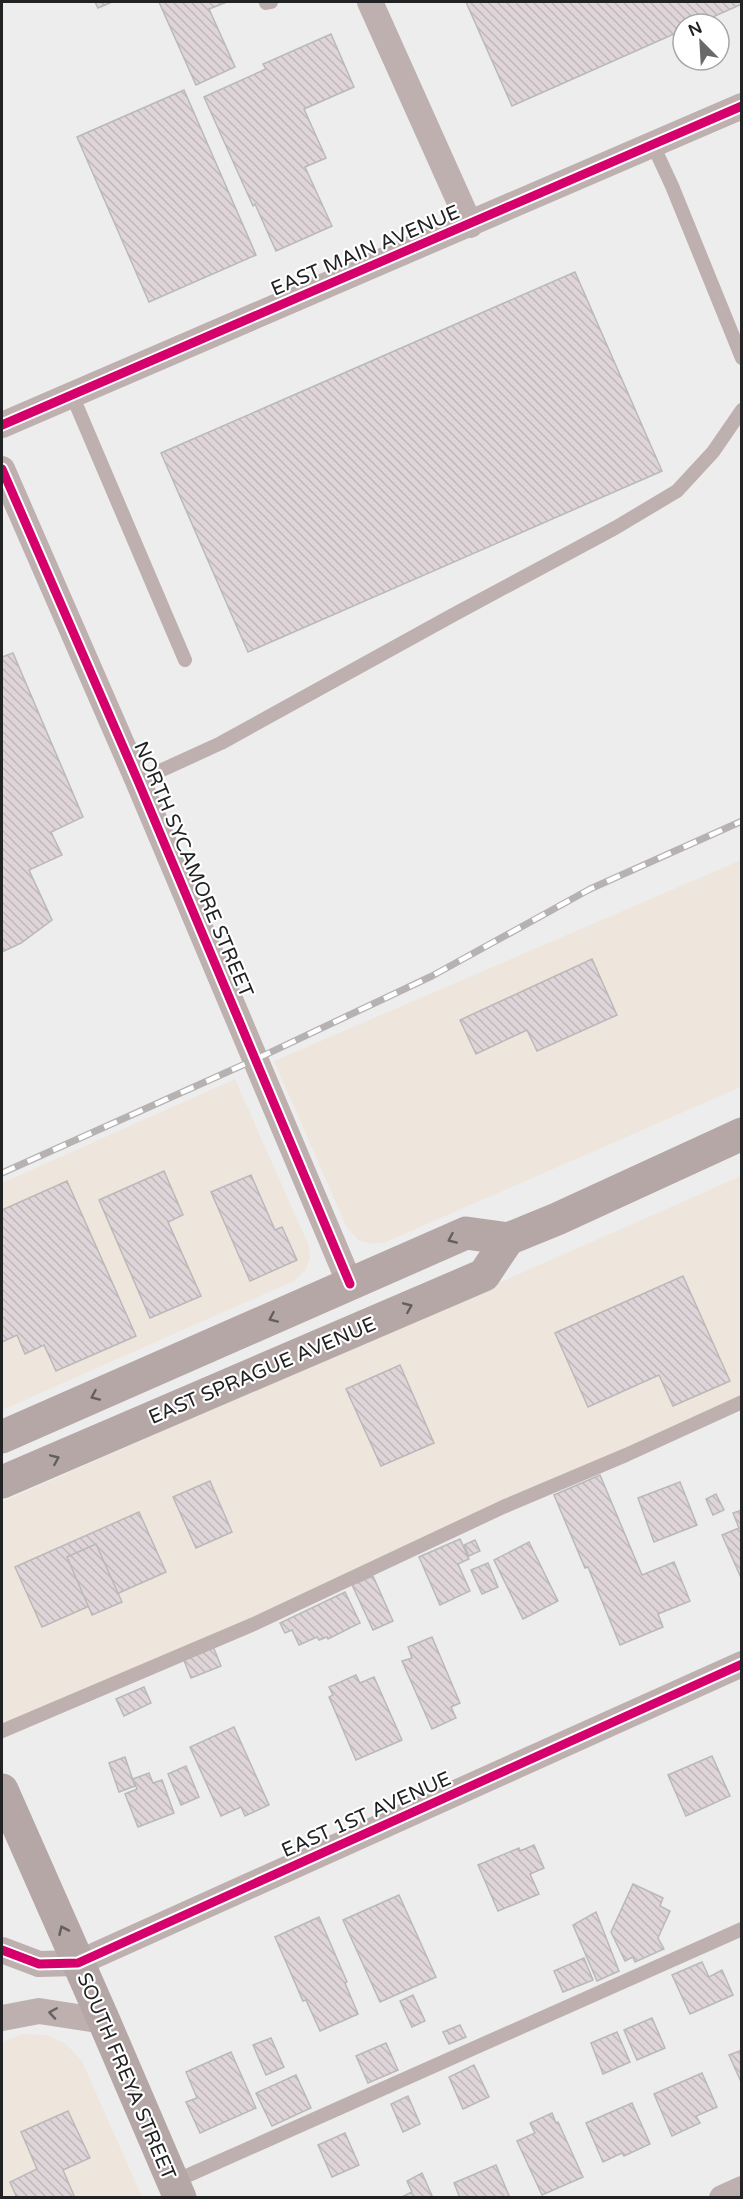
<svg xmlns="http://www.w3.org/2000/svg" width="743" height="2199" font-family="'Varela Round',sans-serif">
<style>
.commercial{fill:#eee6dc}
.building{fill:url(#building-back-hatch);stroke:#b9b9ba;stroke-width:1.5}
.lines{fill:none;stroke-linecap:round;stroke-linejoin:round}
.lane{stroke:#bdb0af;stroke-width:14}
.street{stroke:#bdb0af;stroke-width:26}
.primary{stroke:#b6a7a7;stroke-width:33}
.rail-casing{stroke:#b7b2b2;stroke-width:7}
.rail{stroke:#fff;stroke-width:4.5;stroke-dasharray:14;stroke-linecap:butt}
.cycleway-casing{stroke:#fff;stroke-width:13}
.cycleway{stroke:#d6006c;stroke-width:9}
.oneway{stroke:#645e5e}
.oneway2{stroke:#676262}
.labels{text-anchor:middle;stroke-width:4.5;stroke-linejoin:round;paint-order:stroke}
.street-label{font-size:20px;fill:#212223;stroke:#fff}
</style>
<defs>
<pattern id="building-back-hatch" width="6" height="6" patternUnits="userSpaceOnUse" patternTransform="scale(1.5)"><rect width="6" height="6" fill="#dfd5d9"/><path d="M-1 5l2 2M0 0l6 6M5-1l2 2" fill="none" stroke="#bfb7ba"/></pattern>
</defs>
<rect width="100%" height="100%" fill="#ededee"/>
<g class="commercial">
<polygon points="741,860 741,1087 386,1242 371,1244 358,1240 347,1228 274,1061"/>
<polygon points="235,1079 309,1246 310,1259 305,1271 294,1281 2,1410 2,1183"/>
<polygon points="741,1176 741,1408 2,1739 2,1502"/>
<polygon points="23,2034 47,2035 66,2044 82,2061 142,2197 2,2198 2,2042"/>
</g>
<g class="building">
<polygon points="95,2 112,2 98,8"/>
<polygon points="159,2 227,2 209,9 235,67 196,85"/>
<polygon points="466,2 742,2 742,4 697,24 683,24 683,30 512,106"/>
<polygon points="331,34 354,87 304,109 326,158 305,167 332,226 276,251 255,204 253,206 204,97 266,69 263,64"/>
<polygon points="184,90 256,255 149,302 77,137"/>
<polygon points="575,272 662,471 248,652 161,453"/>
<polygon points="13,653 83,817 51,832 62,855 29,870 52,920 21,943 2,952 2,657"/>
<polygon points="592,959 617,1015 537,1051 527,1030 476,1054 460,1020"/>
<polygon points="164,1171 183,1215 168,1222 201,1296 150,1318 99,1200"/>
<polygon points="251,1175 275,1230 282,1227 297,1260 250,1281 211,1192"/>
<polygon points="67,1181 136,1336 56,1371 44,1345 25,1354 17,1335 2,1342 2,1210"/>
<polygon points="683,1276 730,1381 673,1406 659,1375 588,1407 555,1333"/>
<polygon points="400,1365 434,1443 381,1466 346,1389"/>
<polygon points="600,1475 642,1575 674,1562 690,1601 658,1614 663,1627 620,1645 588,1567 585,1568 554,1495"/>
<polygon points="210,1481 232,1532 196,1548 173,1497"/>
<polygon points="680,1482 697,1525 654,1542 638,1498"/>
<polygon points="716,1494 724,1510 713,1515 706,1499"/>
<polygon points="742,1510 742,1580 722,1535 739,1528 733,1513"/>
<polygon points="139,1512 166,1572 42,1627 15,1567"/>
<polygon points="460,1539 469,1559 458,1564 470,1591 440,1605 419,1557"/>
<polygon points="475,1540 480,1551 469,1556 464,1545"/>
<polygon points="529,1542 558,1601 523,1619 494,1560"/>
<polygon points="96,1544 122,1602 92,1615 67,1557"/>
<polygon points="488,1563 498,1587 482,1594 471,1570"/>
<polygon points="373,1576 393,1621 373,1630 352,1585"/>
<polygon points="345,1592 360,1623 328,1639 327,1637 319,1640 317,1637 299,1645 292,1630 285,1633 280,1623"/>
<polygon points="432,1637 460,1703 451,1707 456,1718 432,1729 402,1661 412,1658 408,1647"/>
<polygon points="213,1646 221,1666 191,1678 183,1658"/>
<polygon points="356,1675 360,1683 374,1677 402,1740 356,1760 329,1697 333,1695 329,1687"/>
<polygon points="144,1687 151,1703 124,1716 116,1699"/>
<polygon points="234,1727 269,1805 245,1816 241,1807 221,1816 190,1747"/>
<polygon points="712,1756 730,1796 686,1816 668,1775"/>
<polygon points="125,1757 135,1786 119,1792 109,1763"/>
<polygon points="186,1766 199,1797 181,1805 168,1774"/>
<polygon points="149,1773 153,1783 162,1780 174,1813 138,1827 125,1794 137,1789 133,1779"/>
<polygon points="534,1845 544,1868 530,1874 539,1894 498,1911 478,1865 519,1848 520,1851"/>
<polygon points="633,1884 663,1898 660,1906 670,1911 658,1938 664,1949 635,1962 633,1957 625,1961 611,1932"/>
<polygon points="399,1895 436,1977 380,2002 343,1920"/>
<polygon points="596,1912 619,1971 597,1981 573,1925"/>
<polygon points="319,1917 347,1982 345,1983 358,2014 320,2031 306,2000 303,2001 275,1937"/>
<polygon points="584,1958 593,1980 563,1992 554,1971"/>
<polygon points="702,1962 709,1977 722,1970 733,1995 690,2014 672,1975"/>
<polygon points="413,1995 425,2021 412,2027 400,2001"/>
<polygon points="652,2018 665,2048 637,2060 624,2030"/>
<polygon points="460,2025 466,2037 449,2044 443,2032"/>
<polygon points="617,2032 630,2062 603,2074 591,2043"/>
<polygon points="271,2038 284,2067 266,2075 253,2045"/>
<polygon points="386,2043 398,2070 368,2083 356,2056"/>
<polygon points="742,2050 742,2084 729,2055"/>
<polygon points="231,2052 256,2108 200,2133 186,2102 197,2098 186,2072"/>
<polygon points="474,2065 489,2097 463,2109 449,2077"/>
<polygon points="702,2073 717,2107 696,2116 700,2123 672,2136 654,2094"/>
<polygon points="296,2075 311,2108 272,2126 256,2093"/>
<polygon points="408,2096 420,2124 403,2132 391,2104"/>
<polygon points="632,2103 650,2144 624,2156 622,2153 603,2162 586,2123"/>
<polygon points="68,2111 90,2158 63,2170 75,2198 17,2198 10,2182 37,2169 21,2132"/>
<polygon points="552,2113 556,2123 558,2122 583,2177 542,2195 517,2141 535,2133 530,2123"/>
<polygon points="345,2133 359,2165 332,2177 318,2145"/>
<polygon points="496,2165 510,2198 460,2198 454,2183"/>
<polygon points="422,2173 433,2198 400,2198 412,2192 407,2181"/>
</g>
<g class="lines">
<g class="lane">
<polyline points="266,3 271,2"/>
<polyline points="653,145 672,186 742,358"/>
<polyline points="72,395 185,660"/>
<polyline points="138,781 221,743 453,615 615,528 677,491 713,452 742,410"/>
<polyline points="2,1731 254,1624 503,1507 626,1455 742,1402"/>
<polyline points="173,2182 742,1929"/>
</g>
<g class="street">
<polyline points="370,2 470,225"/>
<polyline points="2,425 742,106"/>
<polyline points="2,469 138,781 350,1284"/>
<polyline points="2,1950 39,1964 78,1963 742,1664"/>
<polyline points="2,2018 39,2011 104,2021"/>
<polyline points="722,2198 742,2189"/>
</g>
<g class="primary">
<polyline points="2,1437 466,1233 508,1239 557,1219 742,1134"/>
<polyline points="2,1482 484,1275 508,1239"/>
<polyline points="2,1790 104,2021 180,2198"/>
</g>
<defs>
<polyline id="rail" points="2,1173 254,1060 432,976 590,889 742,821"/>
</defs>
<use href="#rail" class="rail-casing"/>
<use href="#rail" class="rail"/>
<defs>
<g id="cycleway">
<polyline points="2,425 742,106"/>
<polyline points="2,469 138,781 350,1284"/>
<polyline points="2,1950 39,1964 78,1963 742,1664"/>
</g>
</defs>
<use href="#cycleway" class="cycleway-casing"/>
<use href="#cycleway" class="cycleway"/>
</g>
<defs><path id="oneway-chevron" d="M-2-3.5L2.5 0L-2 3.5" fill="none" stroke-width="1.6" stroke-linecap="round" stroke-linejoin="round" transform="scale(1.5)"/></defs>
<g class="oneway">
<use href="#oneway-chevron" transform="translate(452 1239) rotate(156)"/>
<use href="#oneway-chevron" transform="translate(408 1307) rotate(-23)"/>
<use href="#oneway-chevron" transform="translate(273 1318) rotate(156)"/>
<use href="#oneway-chevron" transform="translate(95 1396) rotate(156)"/>
<use href="#oneway-chevron" transform="translate(55 1459) rotate(-23)"/>
<use href="#oneway-chevron" transform="translate(63 1930) rotate(-114)"/>
</g>
<use class="oneway2" href="#oneway-chevron" transform="translate(53 2013) rotate(-171)"/>
<g class="labels">
<g class="street-label">
<text transform="translate(365 250) rotate(-23)" y="7">EAST MAIN AVENUE</text>
<text transform="translate(194 869) rotate(67)" y="7">NORTH SYCAMORE STREET</text>
<text transform="translate(262 1370) rotate(-23)" y="7">EAST SPRAGUE AVENUE</text>
<text transform="translate(366 1814) rotate(-24)" y="7">EAST 1ST AVENUE</text>
<text transform="translate(127 2076) rotate(67)" y="7">SOUTH FREYA STREET</text>
</g>
</g>
<rect width="743" height="2199" fill="none" stroke="#212223" stroke-width="6"/>
<g transform="translate(701 42) rotate(336)"><circle r="28" fill="#ffffff" stroke="#a6a7a7" stroke-width="1.5"/>
<path d="M0-4.5L10 22L0 15L-10 22Z" fill="#68696a"/>
<text y="-9" font-size="16" font-weight="bold" text-anchor="middle" fill="#212223">N</text>
</g>
</svg>
